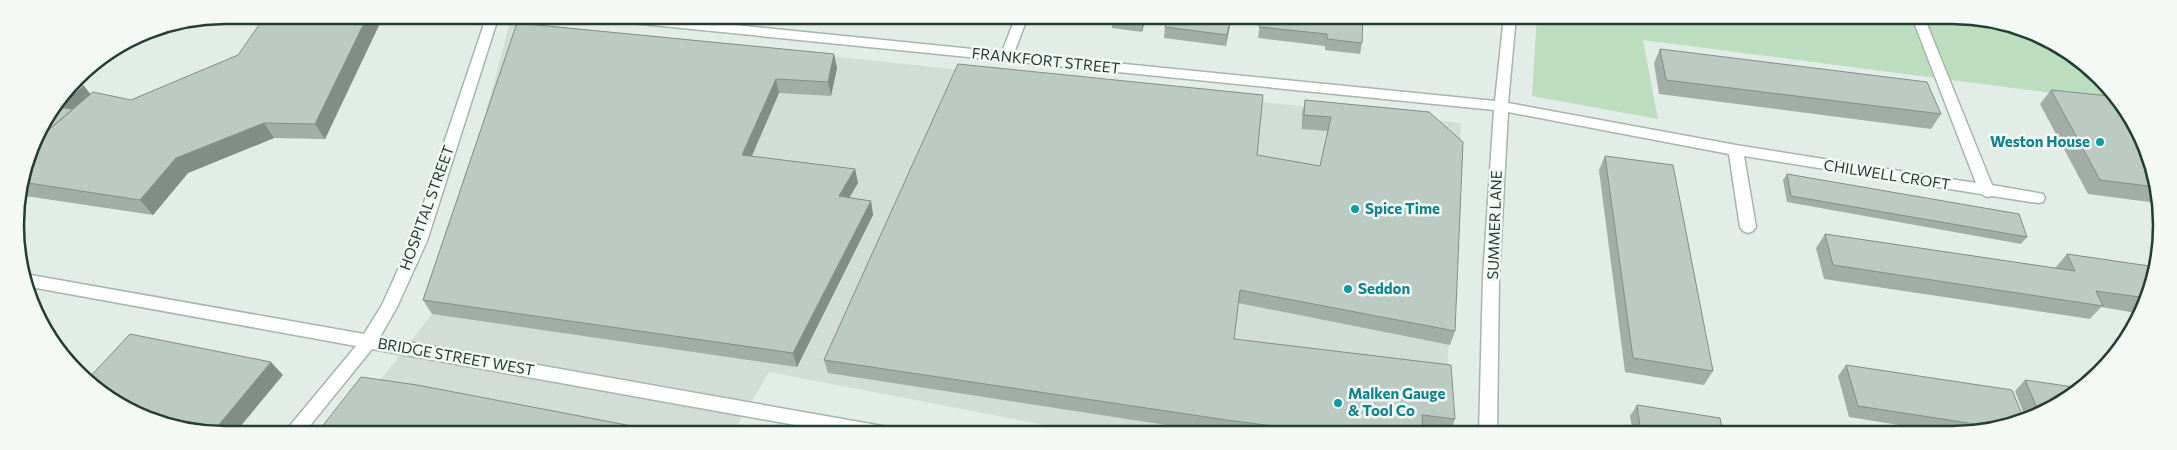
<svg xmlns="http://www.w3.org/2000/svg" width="2177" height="450" font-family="Commissioner,sans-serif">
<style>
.built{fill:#d1ddd5}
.green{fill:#bdddbf}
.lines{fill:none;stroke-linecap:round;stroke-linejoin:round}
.minor-casing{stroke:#a6b5ad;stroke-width:3}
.minor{fill:#fff;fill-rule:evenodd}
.wall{fill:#a1aea7}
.shaded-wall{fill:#838d88}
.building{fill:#bbcac2;stroke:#838d88}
.culture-dot{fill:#0f9aa8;stroke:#f4f9f5;stroke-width:2}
.labels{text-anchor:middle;stroke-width:5;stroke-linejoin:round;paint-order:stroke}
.street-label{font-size:15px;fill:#233e32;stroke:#f4f9f5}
.culture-label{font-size:15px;font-weight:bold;fill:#0d838f;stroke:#f4f9f5;text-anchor:start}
.rim{fill:none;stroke:#233e32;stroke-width:2.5}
</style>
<rect width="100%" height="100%" fill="#e3ede7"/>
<polygon class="built" points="510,22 1461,123 1455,274 1446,378 1449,434 1092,434 769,372 732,434 339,433 432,314"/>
<polygon class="green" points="1537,16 1979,17 2057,43 2118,97 2121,102 1643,40 1658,119 1532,96"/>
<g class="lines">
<defs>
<g id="minor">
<polygon points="487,15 499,15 427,241 397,307 380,337 888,427 894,429 897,434 845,434 372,349 304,433 285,433 288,428 356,346 25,286 25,274 364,334 382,305 411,241"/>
<polygon points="586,15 635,15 1002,52 1016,16 1028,16 1014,53 1495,101 1504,16 1516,16 1508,103 1736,145 1976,183 1912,17 1924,17 1992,185 2038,193 2043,194 2045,198 2043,202 2038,203 1992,196 1987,197 1981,194 1744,156 1756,227 1753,231 1748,233 1743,231 1740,227 1729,154 1508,112 1499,277 1497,434 1479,434 1483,277 1494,110 592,19"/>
</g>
</defs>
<use href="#minor" class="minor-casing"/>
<use href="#minor" class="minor"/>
</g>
<g class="wall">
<polygon points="767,16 803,16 801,20 768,18"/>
<polygon points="831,16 924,16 922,23"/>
<polygon points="1095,16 1146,16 1142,32 1112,28 1112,18"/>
<polygon points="1232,16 1226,46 1164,38 1165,27"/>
<polygon points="1261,16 1362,43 1360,54 1325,50 1325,46 1258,38"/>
<polygon points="1390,16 1442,16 1440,23 1390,17"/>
<polygon points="381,21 325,139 274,138 188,173 153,215 19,195 31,144 84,86 90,94 131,100"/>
<polygon points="517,23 834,54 837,68 831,96 779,93 752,156 855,169 858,183 849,198 871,201 873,215 797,367 432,314 423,300"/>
<polygon points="1660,49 1941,114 1931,129 1659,94 1654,63"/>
<polygon points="2051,90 2155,170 2157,203 2088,194 2040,104"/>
<polygon points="1305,100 1429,112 1455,331 1450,345 1238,303 1234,339 1455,419 1450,432 1423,429 1423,434 1225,434 828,373 824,360 1257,155 1320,166 1328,131 1302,129 1302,114"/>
<polygon points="1605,156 1713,371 1704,385 1625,372 1599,170"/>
<polygon points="1787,174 2027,237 2021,244 1787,202 1783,180"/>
<polygon points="1825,234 2055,268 2067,254 2156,267 2142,314 2101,307 2090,319 1824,279 1816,248"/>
<polygon points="1846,365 2024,419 1966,435 1961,435 1849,417 1838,376"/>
<polygon points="2025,380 2045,413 2026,419 2015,391"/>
<polygon points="1637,405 1723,434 1633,434 1630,416"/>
</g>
<g class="shaded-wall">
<polygon points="368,15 378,15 381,21 325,139 315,124"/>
<polygon points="800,16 803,16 801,20"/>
<polygon points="921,16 924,16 922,23"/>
<polygon points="1144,16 1146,16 1142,32 1142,20"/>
<polygon points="1231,16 1232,16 1231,18 1226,46 1227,35"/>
<polygon points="834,54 837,68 831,96 828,82"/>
<polygon points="776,79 779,93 746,169 742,155"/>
<polygon points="84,86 95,100 39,165 58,107"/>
<polygon points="264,123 274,138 188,173 153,215 140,200 176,158"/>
<polygon points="855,169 858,183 842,210 839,196"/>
<polygon points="871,201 873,215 797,367 793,353"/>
<polygon points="271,362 283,375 235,433 212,433"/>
<polygon points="637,427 640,434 633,434"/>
</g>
<g class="building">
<polygon points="266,15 368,15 315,124 264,123 176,158 140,200 22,182 31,145 93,92 131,100 238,55"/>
<polygon points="1112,16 1144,16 1142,20 1112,17"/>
<polygon points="1168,16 1231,16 1227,35 1165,27"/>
<polygon points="1261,16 1363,16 1362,43 1327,39 1327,34 1259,27"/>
<polygon points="517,23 834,54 828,82 776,79 742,155 855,169 839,196 871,201 793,353 423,300"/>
<polygon points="1660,49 1927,82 1941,114 1666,80"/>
<polygon points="958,64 1263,95 1257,155 1320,166 1331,117 1304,115 1305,100 1429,112 1463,142 1455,331 1240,290 1234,339 1451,365 1455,419 1422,415 1423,434 1334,434 1227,420 824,360"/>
<polygon points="72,84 84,86 58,107 73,109 31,145"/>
<polygon points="2051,90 2119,97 2155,170 2156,187 2100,180"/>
<polygon points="1605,156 1673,165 1713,371 1633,358"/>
<polygon points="1787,174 2019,214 2027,237 1791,196"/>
<polygon points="1825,234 2075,271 2067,254 2156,267 2146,298 2096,291 2103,306 1833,265"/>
<polygon points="130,334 271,362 212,433 198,433 120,407 87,380"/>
<polygon points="1846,365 2012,390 2024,419 1994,427 1858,406"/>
<polygon points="361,377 417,385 637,427 633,434 317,433"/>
<polygon points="2025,380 2081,388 2045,413 2040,415"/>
<polygon points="1637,405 1720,418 1723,434 1641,434"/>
</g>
<g class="culture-dot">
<circle cx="2100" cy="142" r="5"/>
<circle cx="1355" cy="209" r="5"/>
<circle cx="1348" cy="289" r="5"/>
<circle cx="1338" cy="403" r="5"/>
</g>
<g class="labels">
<g class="street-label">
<text transform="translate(1046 61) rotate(6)" y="5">FRANKFORT STREET</text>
<text transform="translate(1887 175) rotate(9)" y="5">CHILWELL CROFT</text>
<text transform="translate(427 208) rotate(-70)" y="5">HOSPITAL STREET</text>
<text transform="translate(1495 225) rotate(-88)" y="5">SUMMER LANE</text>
<text transform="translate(456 357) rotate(10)" y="5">BRIDGE STREET WEST</text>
</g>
<g class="culture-label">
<text x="2090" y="147" text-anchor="end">Weston House</text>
<text x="1365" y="214">Spice Time</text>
<text x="1358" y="294">Seddon</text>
<text x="1348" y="399">Malken Gauge<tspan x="1348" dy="17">&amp; Tool Co</tspan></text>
</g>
</g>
<path d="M0 0H2177V450H0ZM225 24H1952A201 201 0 0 1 2153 225V225A201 201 0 0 1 1952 426H225A201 201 0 0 1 24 225V225A201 201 0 0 1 225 24Z" fill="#f4f9f5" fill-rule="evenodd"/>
<path class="rim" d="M225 24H1952A201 201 0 0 1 2153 225V225A201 201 0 0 1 1952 426H225A201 201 0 0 1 24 225V225A201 201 0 0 1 225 24Z"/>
</svg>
